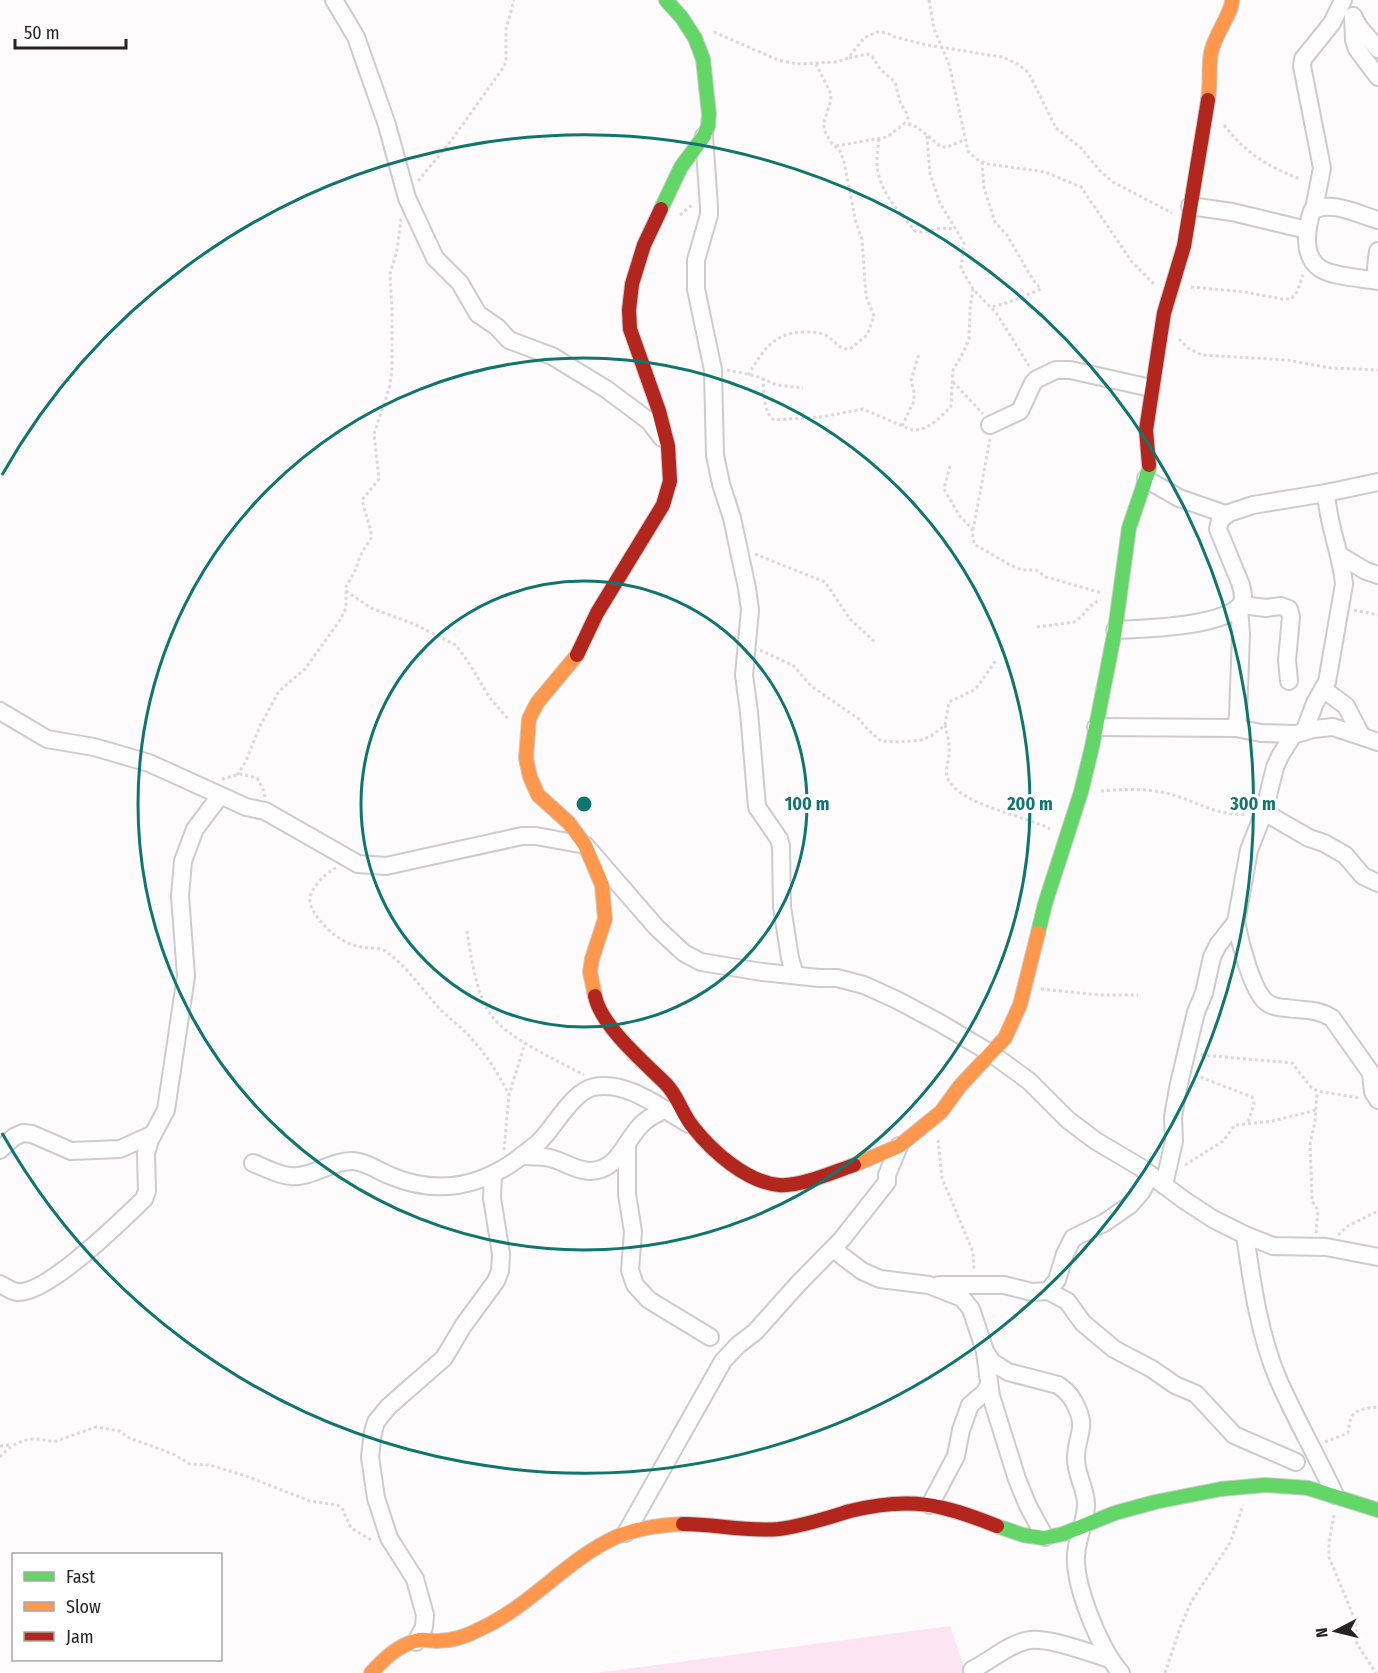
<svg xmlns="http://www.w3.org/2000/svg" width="1378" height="1673" font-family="'Fira Sans Condensed',sans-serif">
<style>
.green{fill:#fde4f2}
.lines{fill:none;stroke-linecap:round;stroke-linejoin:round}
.street-casing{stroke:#cecbcc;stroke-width:20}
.fast-casing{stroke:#cecbcc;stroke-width:16}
.slow-casing{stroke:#cecbcc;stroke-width:16}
.jam-casing{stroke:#cecbcc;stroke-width:16}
.path{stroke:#d9d9d9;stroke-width:3;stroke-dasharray:3 3;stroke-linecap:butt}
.street{stroke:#fffeff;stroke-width:16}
.fast{stroke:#63d668;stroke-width:14}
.slow{stroke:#ff974d;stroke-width:14}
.jam{stroke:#b3261e;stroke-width:14}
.ring{fill:none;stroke:#0f766e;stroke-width:3}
.centre{fill:#0f766e;stroke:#fff;stroke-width:3}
.ring-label{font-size:18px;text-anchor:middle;font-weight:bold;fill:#0f766e;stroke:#fff;stroke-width:6;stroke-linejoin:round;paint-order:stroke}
</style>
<rect width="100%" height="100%" fill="#fefbfc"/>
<polygon class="green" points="950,1626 966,1673 596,1673"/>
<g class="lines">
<defs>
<g id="street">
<polyline points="334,0 356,37 387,125 407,198 435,258 460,283 478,314 497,327 509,340 552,356 606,389 649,421 662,438"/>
<polyline points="1353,16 1354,40 1357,49 1378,77"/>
<polyline points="1353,16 1359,27 1378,49"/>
<polyline points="704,136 709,207 709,215 696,260 696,289 713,370 715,455 721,484 732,518 747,588 750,610 744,675 749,712 757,807 779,839 781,846 782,907 790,958 795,975"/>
<polyline points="1190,206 1232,212 1307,230"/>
<polyline points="1314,209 1322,168 1302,66 1303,59 1332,23 1343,0"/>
<path d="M1378,220C1360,215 1329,199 1312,211C1306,229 1302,257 1321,269C1335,277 1362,278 1378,281"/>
<polyline points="1378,251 1376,268 1378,278"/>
<polyline points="990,425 1020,411 1033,383 1037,379 1056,370 1070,370 1151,388"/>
<polyline points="1146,479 1179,498 1225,514"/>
<polyline points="1339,555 1366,571 1378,575"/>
<polyline points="1241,605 1266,608 1281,606 1289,609 1291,617 1287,660 1289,681"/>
<path d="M1115,630C1143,629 1217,627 1239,607C1245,601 1243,593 1241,585L1218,529L1220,520L1229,513L1253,505L1326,493L1378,482"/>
<polyline points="1323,689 1346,706 1361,735"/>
<polyline points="0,711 47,739 94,747 149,763 246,807 265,811 358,864 386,866 522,836 536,836 585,845 657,928 684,953 701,962 762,972 819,978 837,978 864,985 897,1000 940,1023 992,1054 1029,1081 1068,1120 1096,1141 1140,1167 1184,1200 1213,1219 1245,1235 1273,1246 1326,1247 1378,1257"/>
<polyline points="1096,727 1236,728 1261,733 1295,734"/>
<polyline points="1236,728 1238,716 1241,634 1239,607"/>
<path d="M1304,732L1315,703L1327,682L1344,584C1341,553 1328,525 1326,493"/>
<polyline points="1264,812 1309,838 1324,843 1345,855 1363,876 1378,883"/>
<path d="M1236,922C1240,942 1251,987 1265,1001C1270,1006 1280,1008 1287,1008C1304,1011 1316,1008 1332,1018L1371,1073L1373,1092L1378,1100"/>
<polyline points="627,1144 627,1194 633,1232 630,1270 635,1285 649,1300 710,1337"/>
<polyline points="0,1150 14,1137 23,1133 32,1134 71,1151 120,1149 151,1135"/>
<path d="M521,1156C531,1156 541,1156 550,1158C563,1161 576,1171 590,1171C619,1170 624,1142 641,1125C647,1118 656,1114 664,1110"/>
<path d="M253,1163C264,1167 279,1176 291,1176C312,1178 332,1160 353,1161C367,1162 378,1171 391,1176C436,1195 480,1187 519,1158C526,1152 534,1147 540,1141C555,1126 573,1091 594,1087C627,1080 662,1109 689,1124"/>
<polyline points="1164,1185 1174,1141 1173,1117 1178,1088 1196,1012 1204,993 1212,957 1218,945 1236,922 1249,850 1264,812 1275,767 1280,756 1293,735 1313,729 1333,727 1378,742"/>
<path d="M1245,1235C1252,1283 1259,1334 1278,1379C1295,1418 1317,1456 1335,1495"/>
<path d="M833,1249L862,1271L880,1279L929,1285L962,1298L971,1309L985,1351L992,1362L1008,1372L1058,1385C1065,1390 1070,1394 1074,1402C1089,1429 1076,1433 1076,1459C1076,1475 1086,1489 1086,1504C1086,1524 1074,1543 1076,1563C1078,1594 1101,1651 1121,1673"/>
<path d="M0,1284C5,1287 12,1291 17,1292C47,1295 122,1220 144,1199L147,1191L146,1153L150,1140L166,1110L186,976L180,896L183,861L195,829L220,796"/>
<polyline points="939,1285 1004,1285 1032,1292 1048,1291 1067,1301 1083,1323 1114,1349 1152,1369 1175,1385 1196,1394 1234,1435 1296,1462"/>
<polyline points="1048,1291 1057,1280 1065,1254 1073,1238 1104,1223 1130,1205 1142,1191 1150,1175"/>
<polyline points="985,1352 991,1396 1017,1479 1028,1506 1045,1537"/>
<polyline points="930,1505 956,1456 961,1430 970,1405 984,1393 989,1385"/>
<polyline points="626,1533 723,1361 738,1345 755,1332 798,1284 842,1239 887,1182 887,1175 899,1146"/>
<polyline points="416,1642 424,1627 425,1615 415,1579 389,1538 376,1498 370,1457 373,1432 376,1422 388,1407 444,1358 463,1326 496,1281 500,1271 501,1254 492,1198 493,1174"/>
<path d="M972,1670C990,1661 1006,1646 1025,1641C1044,1635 1090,1653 1110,1659"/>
</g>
<g id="fast">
<polyline points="661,209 681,167 704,136 708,126 709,114 703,59 695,38 682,18 666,0"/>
<polyline points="1038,933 1045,904 1081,792 1092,747 1115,630 1129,528 1149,469 1149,465"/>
<polyline points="997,1526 1023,1535 1044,1538 1063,1534 1115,1513 1155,1502 1221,1489 1265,1485 1308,1488 1378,1510"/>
</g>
<g id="slow">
<path d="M1208,100C1211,85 1208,68 1211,53C1214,35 1232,14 1232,0"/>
<polyline points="577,655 537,703 529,719 526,758 530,777 538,795 569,823 585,845 602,885 605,919 592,959 590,972 595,996"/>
<polyline points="854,1165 899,1146 941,1112 960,1086 1005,1038 1020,1005 1038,933"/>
<path d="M371,1673C385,1658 398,1645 419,1640C425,1639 431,1641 437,1641C452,1641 467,1636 480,1629C531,1606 566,1560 616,1537C637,1528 660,1525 683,1524"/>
</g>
<g id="jam">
<polyline points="1149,465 1146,430 1164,313 1184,246 1208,100"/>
<polyline points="577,655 597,613 663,505 670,481 668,446 659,411 630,329 629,310 632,284 644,245 661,209"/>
<path d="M595,996C601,1026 644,1062 666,1084C678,1096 682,1114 693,1127C712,1151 746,1182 779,1185C799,1187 834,1172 854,1165"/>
<path d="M683,1524C715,1524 746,1532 779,1529C803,1526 827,1518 850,1511C911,1496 941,1504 997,1526"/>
</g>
</defs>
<use href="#street" class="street-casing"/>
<use href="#fast" class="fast-casing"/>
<use href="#slow" class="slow-casing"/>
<use href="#jam" class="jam-casing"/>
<g class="path">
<polyline points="929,0 934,29 949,64 968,151 976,159 988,164 1045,172 1081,187 1132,262 1154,284"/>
<polyline points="714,32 778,60 797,64 837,62 848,58 864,38 877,32 887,33 895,37 927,45 1002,57 1016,63 1028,72 1056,128 1081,148 1101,172 1113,182 1172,213"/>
<polyline points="849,58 867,54 872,56 880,69 895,82 900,102 907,114 909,123"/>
<path d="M1224,125C1247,154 1265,165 1300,179"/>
<polyline points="927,136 930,174 940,203 964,243 961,268 973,289 997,314 1029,366"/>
<path d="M879,139C878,147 877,156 877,164C878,190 899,212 915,231C929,235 938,224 955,230"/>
<polyline points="836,146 887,137 905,123 917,127 941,147 947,147 964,140"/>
<path d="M982,162L984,188L995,222L1007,235L1033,280L1041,289C1025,296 1009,303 991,307"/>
<polyline points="418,181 451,141 503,68 506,62 506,29 514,0"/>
<polyline points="680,215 693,204"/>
<polyline points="1191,287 1245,292 1282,299 1291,299 1297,292 1303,275"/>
<polyline points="1179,339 1188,348 1202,355 1287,360 1331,368 1378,370"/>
<polyline points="727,370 756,376 777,385 803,388"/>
<path d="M748,375C764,350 772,333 804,332C812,332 820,332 827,336C836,341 838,350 850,349L867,335L874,316L866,296L862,239L856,223L844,162L840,151L831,142L824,130V122L831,100L830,92L816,64"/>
<path d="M763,378C764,391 763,413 774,420L821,417L863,409L912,430C928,431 940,418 951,406L953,370L963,353L969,339L970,309L973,289"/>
<polyline points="953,382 983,414"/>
<polyline points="902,426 914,401 914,392 911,380 919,354"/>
<polyline points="950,466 944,489 959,515 972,529 974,544 1010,565 1022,570 1036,570 1046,577 1102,593"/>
<polyline points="973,530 990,439"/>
<polyline points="755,554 825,582 850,619 875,642"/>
<polyline points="346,591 371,608 414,624 456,645 471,666 489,697 509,720"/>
<polyline points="1354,610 1378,615"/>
<path d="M1037,627L1074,622C1086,615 1087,605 1101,600"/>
<polyline points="760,650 794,666 811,686 859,719 869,731 881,741 900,742 921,740 931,736 945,725 949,702 974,690 981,682 996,660"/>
<path d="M945,725C947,734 950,744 949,753C949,761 945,768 947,776C954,804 1027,816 1050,829"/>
<polyline points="237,775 245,763 260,726 279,691 305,669 340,620 346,608 346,587 356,569 360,556 371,538 371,532 362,500 379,479 374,434 389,389 392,371 392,310 390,274 397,250 401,219"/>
<polyline points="222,779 240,774 257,778 263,789 265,797"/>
<path d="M1101,791C1124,789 1148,788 1170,794C1196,801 1219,817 1246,814"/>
<path d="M336,868C325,873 305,892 311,906C320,926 341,944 362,947C370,949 378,947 385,951C406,965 421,988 438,1007C448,1018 461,1026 471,1038C487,1055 499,1075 509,1095"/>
<path d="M467,931C471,957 476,994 491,1015C508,1039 559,1061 584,1075"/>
<polyline points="1041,989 1100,995 1138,995"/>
<polyline points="1201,1055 1292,1063 1310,1086 1317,1091 1360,1098"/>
<polyline points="1195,1075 1252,1097 1254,1104 1248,1122"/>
<polyline points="938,1140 942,1178 973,1252 974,1271"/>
<polyline points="504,1150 509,1095 525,1043"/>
<polyline points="1185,1165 1223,1141 1235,1125 1273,1121 1316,1110"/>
<polyline points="1316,1233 1318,1210 1312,1201 1312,1195 1310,1144 1315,1122 1317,1092"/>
<polyline points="1338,1235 1348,1226 1378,1211"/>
<path d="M1325,1442L1348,1433C1349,1428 1349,1422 1351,1418C1355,1408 1369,1408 1378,1407"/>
<polyline points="0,1446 10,1445"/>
<path d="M0,1457C9,1446 22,1439 36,1439C43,1439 49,1442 56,1441L96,1427L120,1431L127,1437L173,1454L190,1464L210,1465L246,1476L310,1501L337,1505L342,1508L351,1528L373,1541"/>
<polyline points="1334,1515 1329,1542 1329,1557 1355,1620 1357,1644 1376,1673"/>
<polyline points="1165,1673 1180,1628 1191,1602 1230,1543 1243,1505"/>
</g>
<use href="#street" class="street"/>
<use href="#fast" class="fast"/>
<use href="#slow" class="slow"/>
<use href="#jam" class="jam"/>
</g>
<g class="ring">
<circle cx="584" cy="804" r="223"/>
<circle cx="584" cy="804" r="446"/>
<path d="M2 475A669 669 0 1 1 2 1133"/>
</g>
<circle cx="584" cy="804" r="9" class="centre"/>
<g class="ring-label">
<text x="807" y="810">100 m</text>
<text x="1030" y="810">200 m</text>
<text x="1253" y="810">300 m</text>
</g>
<rect x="12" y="1553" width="210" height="108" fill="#ffffff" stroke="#a8a7a7" stroke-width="1.5"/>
<rect x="24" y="1572" width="30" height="9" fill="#63d668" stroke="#a8a7a7" stroke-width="1.5"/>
<text x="66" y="1583" font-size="18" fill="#262324">Fast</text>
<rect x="24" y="1602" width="30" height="9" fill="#ff974d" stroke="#a8a7a7" stroke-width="1.5"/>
<text x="66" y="1613" font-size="18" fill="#262324">Slow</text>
<rect x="24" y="1632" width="30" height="9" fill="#b3261e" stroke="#a8a7a7" stroke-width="1.5"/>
<text x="66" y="1643" font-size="18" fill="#262324">Jam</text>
<g transform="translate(1336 1631) rotate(263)" stroke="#ffffff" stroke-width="4.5" paint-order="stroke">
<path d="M0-4.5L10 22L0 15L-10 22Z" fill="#262324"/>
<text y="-9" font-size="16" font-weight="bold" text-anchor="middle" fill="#262324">N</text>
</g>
<path d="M15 39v9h111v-9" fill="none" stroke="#262324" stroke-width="3"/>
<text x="24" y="39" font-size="18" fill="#262324" stroke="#ffffff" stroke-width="4.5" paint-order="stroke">50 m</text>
</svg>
